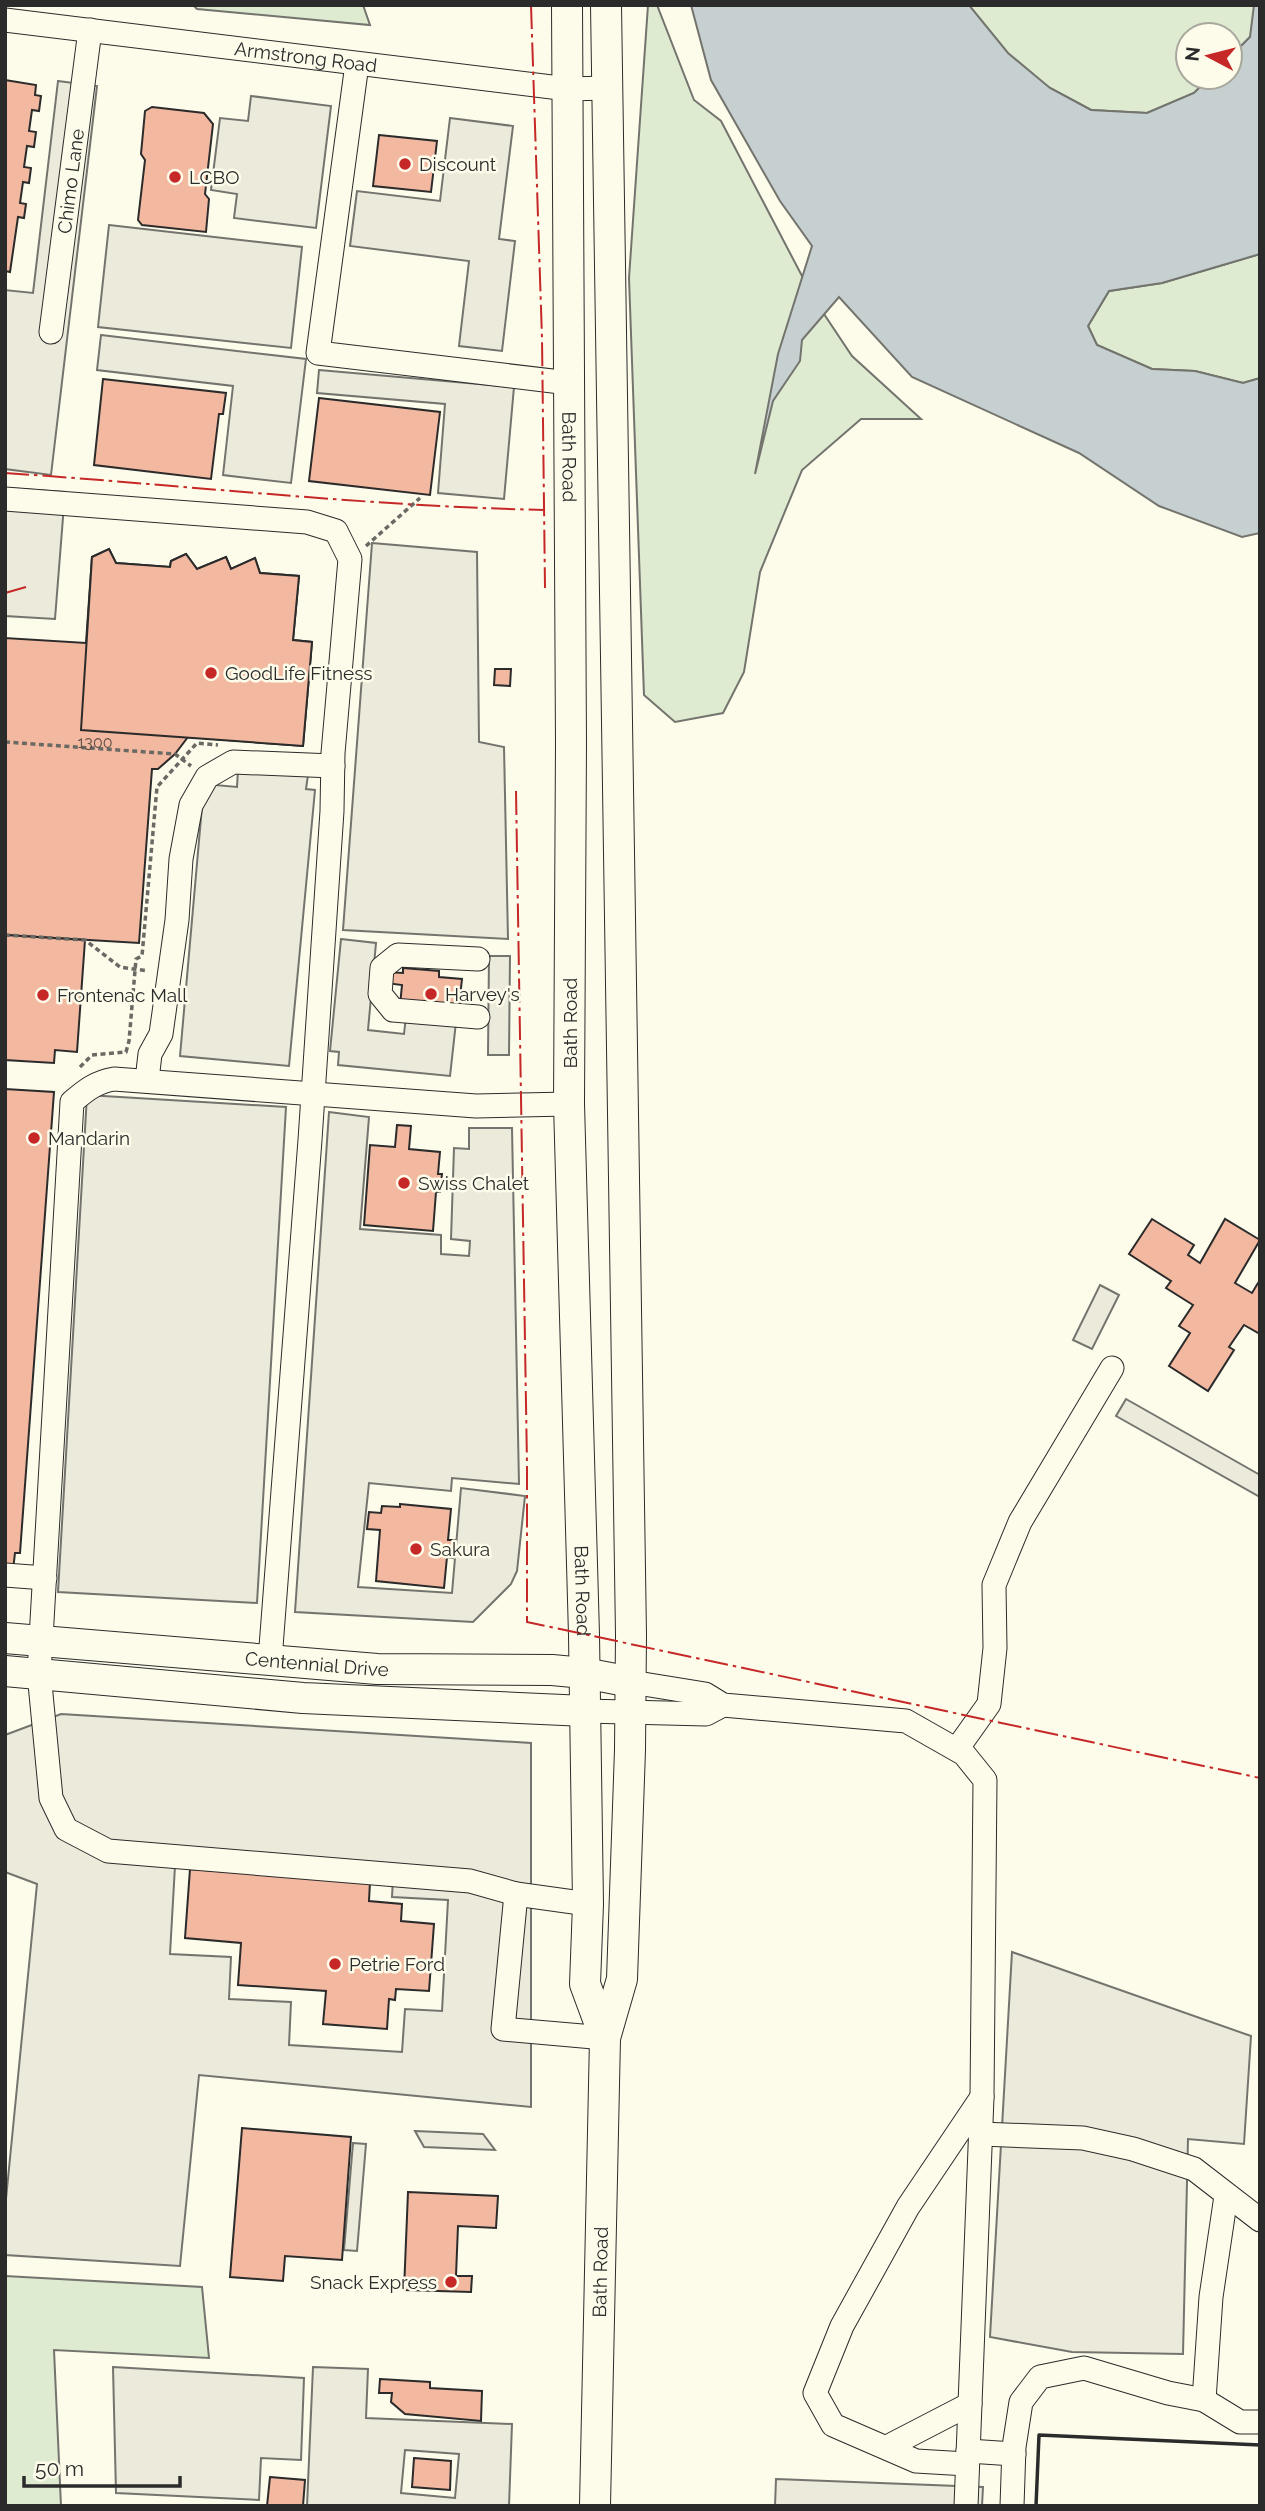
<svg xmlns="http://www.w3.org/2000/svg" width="1265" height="2511" font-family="Raleway,sans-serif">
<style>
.green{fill:#deebd1;stroke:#74746e;stroke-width:2}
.parking{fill:#eceadb;stroke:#74746e;stroke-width:2;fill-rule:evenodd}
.water{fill:#c7d0d0;stroke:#74746e;stroke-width:2}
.building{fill:#f2b8a0;stroke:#2b2b2b;stroke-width:2}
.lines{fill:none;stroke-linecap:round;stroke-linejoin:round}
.minor-casing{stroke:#2b2b2b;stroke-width:25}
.major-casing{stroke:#2b2b2b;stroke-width:32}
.path{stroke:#6a6964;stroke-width:3.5;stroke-dasharray:5 3.5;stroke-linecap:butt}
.minor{stroke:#fdfbea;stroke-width:23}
.major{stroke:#fdfbea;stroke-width:30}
.wall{stroke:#2b2b2b;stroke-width:3.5}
.power{stroke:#c62828;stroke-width:2;stroke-dasharray:24 5 3.5 5;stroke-linecap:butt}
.poi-dot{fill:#c62828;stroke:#fdfbea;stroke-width:2.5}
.labels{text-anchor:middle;stroke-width:5;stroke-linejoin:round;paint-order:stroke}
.number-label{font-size:16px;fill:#5d4e48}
.street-label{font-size:19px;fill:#2b2b2b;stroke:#fdfbea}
.poi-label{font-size:19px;fill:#2b2b2b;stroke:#fdfbea;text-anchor:start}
</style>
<rect width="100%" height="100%" fill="#fdfbea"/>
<g class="green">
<polygon points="193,5 363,5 370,25 197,9"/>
<polygon points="648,5 657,5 694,100 721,121 814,299 852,356 921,419 861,419 802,470 760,572 744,672 723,713 675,722 644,695 629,278"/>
<polygon points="928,5 1260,5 1250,37 1230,57 1230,35 1188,35 1188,77 1210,77 1194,93 1147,113 1091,110 1050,88"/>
<polygon points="1260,254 1260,378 1243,383 1195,371 1152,369 1097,345 1088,326 1109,291 1162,283"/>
<polygon points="5,2276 202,2287 209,2358 54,2350 61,2506 5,2506"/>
</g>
<g class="parking">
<polygon points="58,81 97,86 51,475 5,469 5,290 33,293"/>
<polygon points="251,96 331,106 316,228 234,218 237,194 211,190 220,118 248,121"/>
<polygon points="450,118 513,126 499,239 515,241 502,351 459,346 469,261 350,246 357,191 440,201"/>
<polygon points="109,225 302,247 291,348 98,327"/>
<polygon points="101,335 306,359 291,483 223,475 233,386 97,370"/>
<polygon points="319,370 514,387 504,499 438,493 445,404 317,393"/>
<polygon points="5,488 65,492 55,619 5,616"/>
<polygon points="372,543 477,552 479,742 504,747 508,939 343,930"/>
<polygon points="238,769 308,775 306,789 315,790 289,1066 180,1056 204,784 237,787"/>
<polygon points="341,939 376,943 368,1030 404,1034 406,1016 456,1022 450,1076 338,1065 339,1052 330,1051"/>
<polygon points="489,956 510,956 509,1055 488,1055"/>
<polygon points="87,1095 286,1107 257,1603 58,1592"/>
<polygon points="329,1112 369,1117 360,1229 441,1235 441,1254 469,1256 470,1241 451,1239 454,1148 469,1149 469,1128 512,1128 519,1484 452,1478 451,1491 369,1483 358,1587 452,1593 461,1488 525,1496 517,1571 511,1584 473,1622 295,1612"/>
<polygon points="1100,1285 1119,1295 1092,1349 1073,1340"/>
<polygon points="1126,1399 1260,1475 1260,1497 1116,1416"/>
<path d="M61,1714L531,1743V2107L199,2075L180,2266L5,2255V2209L37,1884L5,1872V1735ZM175,1866L393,1878L392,1897L448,1900L442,2011L405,2009L402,2052L289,2045L291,2002L229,1999L231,1957L170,1954Z"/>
<polygon points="1012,1952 1251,2036 1244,2144 1188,2139 1183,2354 1072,2352 990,2337"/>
<polygon points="415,2131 483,2134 495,2150 424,2147"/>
<polygon points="353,2143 366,2144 357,2251 344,2250"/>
<polygon points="113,2367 304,2378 301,2460 261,2458 259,2500 116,2493"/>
<path d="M313,2367L368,2369L366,2418L512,2424L509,2506H307ZM405,2450L459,2454L455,2498L401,2493Z"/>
<polygon points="776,2479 983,2487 982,2506 775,2506"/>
</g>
<polygon class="water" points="691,5 969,5 1008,53 1050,88 1091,110 1147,113 1194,93 1210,77 1230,77 1230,57 1250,37 1254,5 1260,5 1260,254 1162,283 1109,291 1088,326 1097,345 1152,369 1195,371 1243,383 1260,378 1260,533 1242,537 1159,506 1079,453 912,377 839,297 802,340 800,361 773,401 755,474 778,354 812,246 780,201 711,80"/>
<g class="building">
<polygon points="5,80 36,85 35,95 41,96 39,111 32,110 29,131 36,132 34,147 27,146 24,167 31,168 29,183 23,182 20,203 26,204 24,218 18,217 10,272 5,271"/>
<polygon points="152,107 204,113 213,124 205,194 209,199 206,232 142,225 138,220 145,160 141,154 145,111"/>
<polygon points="379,135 437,141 431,192 373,186"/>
<polygon points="103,379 226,393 223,414 219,414 211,479 94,465"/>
<polygon points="319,398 440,412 430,495 309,481"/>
<polygon points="109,549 116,563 170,567 171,561 186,554 197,569 226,557 231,569 255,558 260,573 299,576 293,640 312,642 303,746 188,737 175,754 158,769 152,769 139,943 5,935 5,638 86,643 92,557"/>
<polygon points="109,549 116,563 170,567 171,561 186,554 197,569 226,557 231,569 255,558 260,573 299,576 293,640 312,642 303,746 81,730 92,557"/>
<polygon points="495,669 511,669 510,686 494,685"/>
<polygon points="5,935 85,940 77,1052 55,1050 54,1063 5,1060"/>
<polygon points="403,968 439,971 439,977 462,979 459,1006 400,1005 402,985 386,983 387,972 403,973"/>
<polygon points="5,1089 54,1092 20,1553 15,1553 13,1570 5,1570"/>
<polygon points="397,1125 411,1126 409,1149 440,1152 438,1174 442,1174 440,1192 436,1192 433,1231 364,1225 370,1145 395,1147"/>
<polygon points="1152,1219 1194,1245 1188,1255 1200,1263 1225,1219 1260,1240 1235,1283 1252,1293 1258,1283 1260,1284 1260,1334 1244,1325 1229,1347 1234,1350 1208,1391 1169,1366 1190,1333 1179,1326 1193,1305 1166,1288 1171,1281 1129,1254"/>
<polygon points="400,1504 451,1509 448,1540 455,1540 453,1558 447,1557 444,1588 376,1581 380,1530 367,1529 369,1512 381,1513 382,1506 400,1507"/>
<polygon points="190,1869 370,1882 369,1901 402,1904 401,1921 434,1924 429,1991 396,1989 395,2000 389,1999 387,2029 323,2024 326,1991 238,1985 241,1943 185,1938"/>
<polygon points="242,2128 351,2137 342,2260 285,2256 283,2281 230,2277"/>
<polygon points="408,2192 498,2196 496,2228 458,2226 456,2276 472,2276 471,2292 404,2290"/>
<polygon points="380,2379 430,2382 430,2388 482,2391 481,2421 405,2414 391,2402 392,2393 379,2393"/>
<polygon points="414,2458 451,2461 450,2490 412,2487"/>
<polygon points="270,2477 305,2480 303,2506 267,2506"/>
</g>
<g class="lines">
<defs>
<g id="minor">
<path id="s1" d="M5,20L568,89L606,88"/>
<polyline points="357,64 318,353 569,383"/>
<path id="s2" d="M51,332L90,30"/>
<polyline points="5,499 307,522 336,531 350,559 333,753 332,811 310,1140 270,1660"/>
<polyline points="478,1017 393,1010 380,994 382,968 398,955 478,959"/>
<polyline points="147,1080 150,1054 161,1034 177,920 181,859 191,805 207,777 233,762 333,766"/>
<path d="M569,1104L476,1106L114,1079C96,1082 86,1090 72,1102L39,1673L51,1798L66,1829L108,1851L470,1881L516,1894L588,1904"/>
<polyline points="5,1575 45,1578"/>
<polyline points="631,1682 705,1694 723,1705 906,1721 964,1754 985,1780 982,2097 966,2506"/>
<polyline points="585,1711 706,1714 723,1705"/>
<polyline points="957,1749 989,1704 995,1648 994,1585 1020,1522 1112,1368"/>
<polyline points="516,1894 503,2029 605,2038"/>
<polyline points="981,2134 1083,2138 1133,2149 1194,2169 1260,2220"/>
<polyline points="1204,2400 1211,2297 1226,2196"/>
<polyline points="887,2447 970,2404"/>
<polyline points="968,2451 1014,2454"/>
<polyline points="967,2464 916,2461 833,2425 815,2393 842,2326 908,2207 982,2097"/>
<polyline points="1012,2506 1014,2447 1021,2402 1040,2377 1084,2368 1168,2393 1204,2400 1240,2422 1260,2422"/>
</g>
<g id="major">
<path id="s3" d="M567,5L571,743L569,1104L584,1635L588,1904L585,1984L605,2038"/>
<path id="s4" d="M5,1638L377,1669L552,1670L584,1673L631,1682"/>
<polyline points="5,1671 303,1698 585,1711"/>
<path id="s5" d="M595,2506L605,2038L622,1979L630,1750L631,1635L606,5"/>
</g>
</defs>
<use href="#minor" class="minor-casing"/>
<use href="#major" class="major-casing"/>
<g class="path">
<polyline points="366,546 420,498"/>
<polyline points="5,742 175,754 191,766"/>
<polyline points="5,935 85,940 120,967 148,971"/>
<polyline points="80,1067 92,1055 126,1052 129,1041 136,959 142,956 157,787 197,743 218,745"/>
</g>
<use href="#minor" class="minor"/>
<use href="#major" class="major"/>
<polyline class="wall" points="1036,2506 1039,2435 1260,2445"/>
<g class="power">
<polyline points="531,5 542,338 545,588"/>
<path d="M5,473C185,485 364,506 544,510"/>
<polyline points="5,593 26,587"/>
<polyline points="516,791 527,1465 527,1622 1260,1778"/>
</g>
</g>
<g class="poi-dot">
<circle cx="405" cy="164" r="7"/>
<circle cx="175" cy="177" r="7"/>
<circle cx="211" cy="673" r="7"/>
<circle cx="431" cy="994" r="7"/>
<circle cx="43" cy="995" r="7"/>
<circle cx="34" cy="1138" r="7"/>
<circle cx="404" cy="1183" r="7"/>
<circle cx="416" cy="1549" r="7"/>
<circle cx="335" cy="1964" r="7"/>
<circle cx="451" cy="2282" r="7"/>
</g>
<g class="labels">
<g class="number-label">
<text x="95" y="748">1300</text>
</g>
<g class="street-label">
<text dy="7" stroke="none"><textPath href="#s1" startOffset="303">Armstrong Road</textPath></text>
<text dy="7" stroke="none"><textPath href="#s2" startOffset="152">Chimo Lane</textPath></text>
<text dy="7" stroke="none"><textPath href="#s3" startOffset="452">Bath Road</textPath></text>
<text transform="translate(570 1023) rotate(-90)" y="7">Bath Road</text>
<text dy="7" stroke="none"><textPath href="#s3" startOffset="1586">Bath Road</textPath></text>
<text dy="7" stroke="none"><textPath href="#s4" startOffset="313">Centennial Drive</textPath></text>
<text dy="7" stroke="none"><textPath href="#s5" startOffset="234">Bath Road</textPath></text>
</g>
<g class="poi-label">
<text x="419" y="171">Discount</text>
<text x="189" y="184">LCBO</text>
<text x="225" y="680">GoodLife Fitness</text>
<text x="445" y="1001">Harvey's</text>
<text x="57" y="1002">Frontenac Mall</text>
<text x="48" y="1145">Mandarin</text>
<text x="418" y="1190">Swiss Chalet</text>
<text x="430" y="1556">Sakura</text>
<text x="349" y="1971">Petrie Ford</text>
<text x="437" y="2289" text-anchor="end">Snack Express</text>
</g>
</g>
<rect width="1265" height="2511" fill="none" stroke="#2b2b2b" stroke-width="14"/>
<g transform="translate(1209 56) rotate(277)"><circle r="33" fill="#fdfbea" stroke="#a9a89e" stroke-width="2"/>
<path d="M0-5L12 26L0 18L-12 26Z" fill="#c62828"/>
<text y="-10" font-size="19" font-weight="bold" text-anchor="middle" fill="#2b2b2b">N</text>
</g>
<path d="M24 2476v10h156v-10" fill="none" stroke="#2b2b2b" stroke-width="3.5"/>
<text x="35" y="2476" font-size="21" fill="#2b2b2b" stroke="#fdfbea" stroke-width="5" paint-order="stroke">50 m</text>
</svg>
